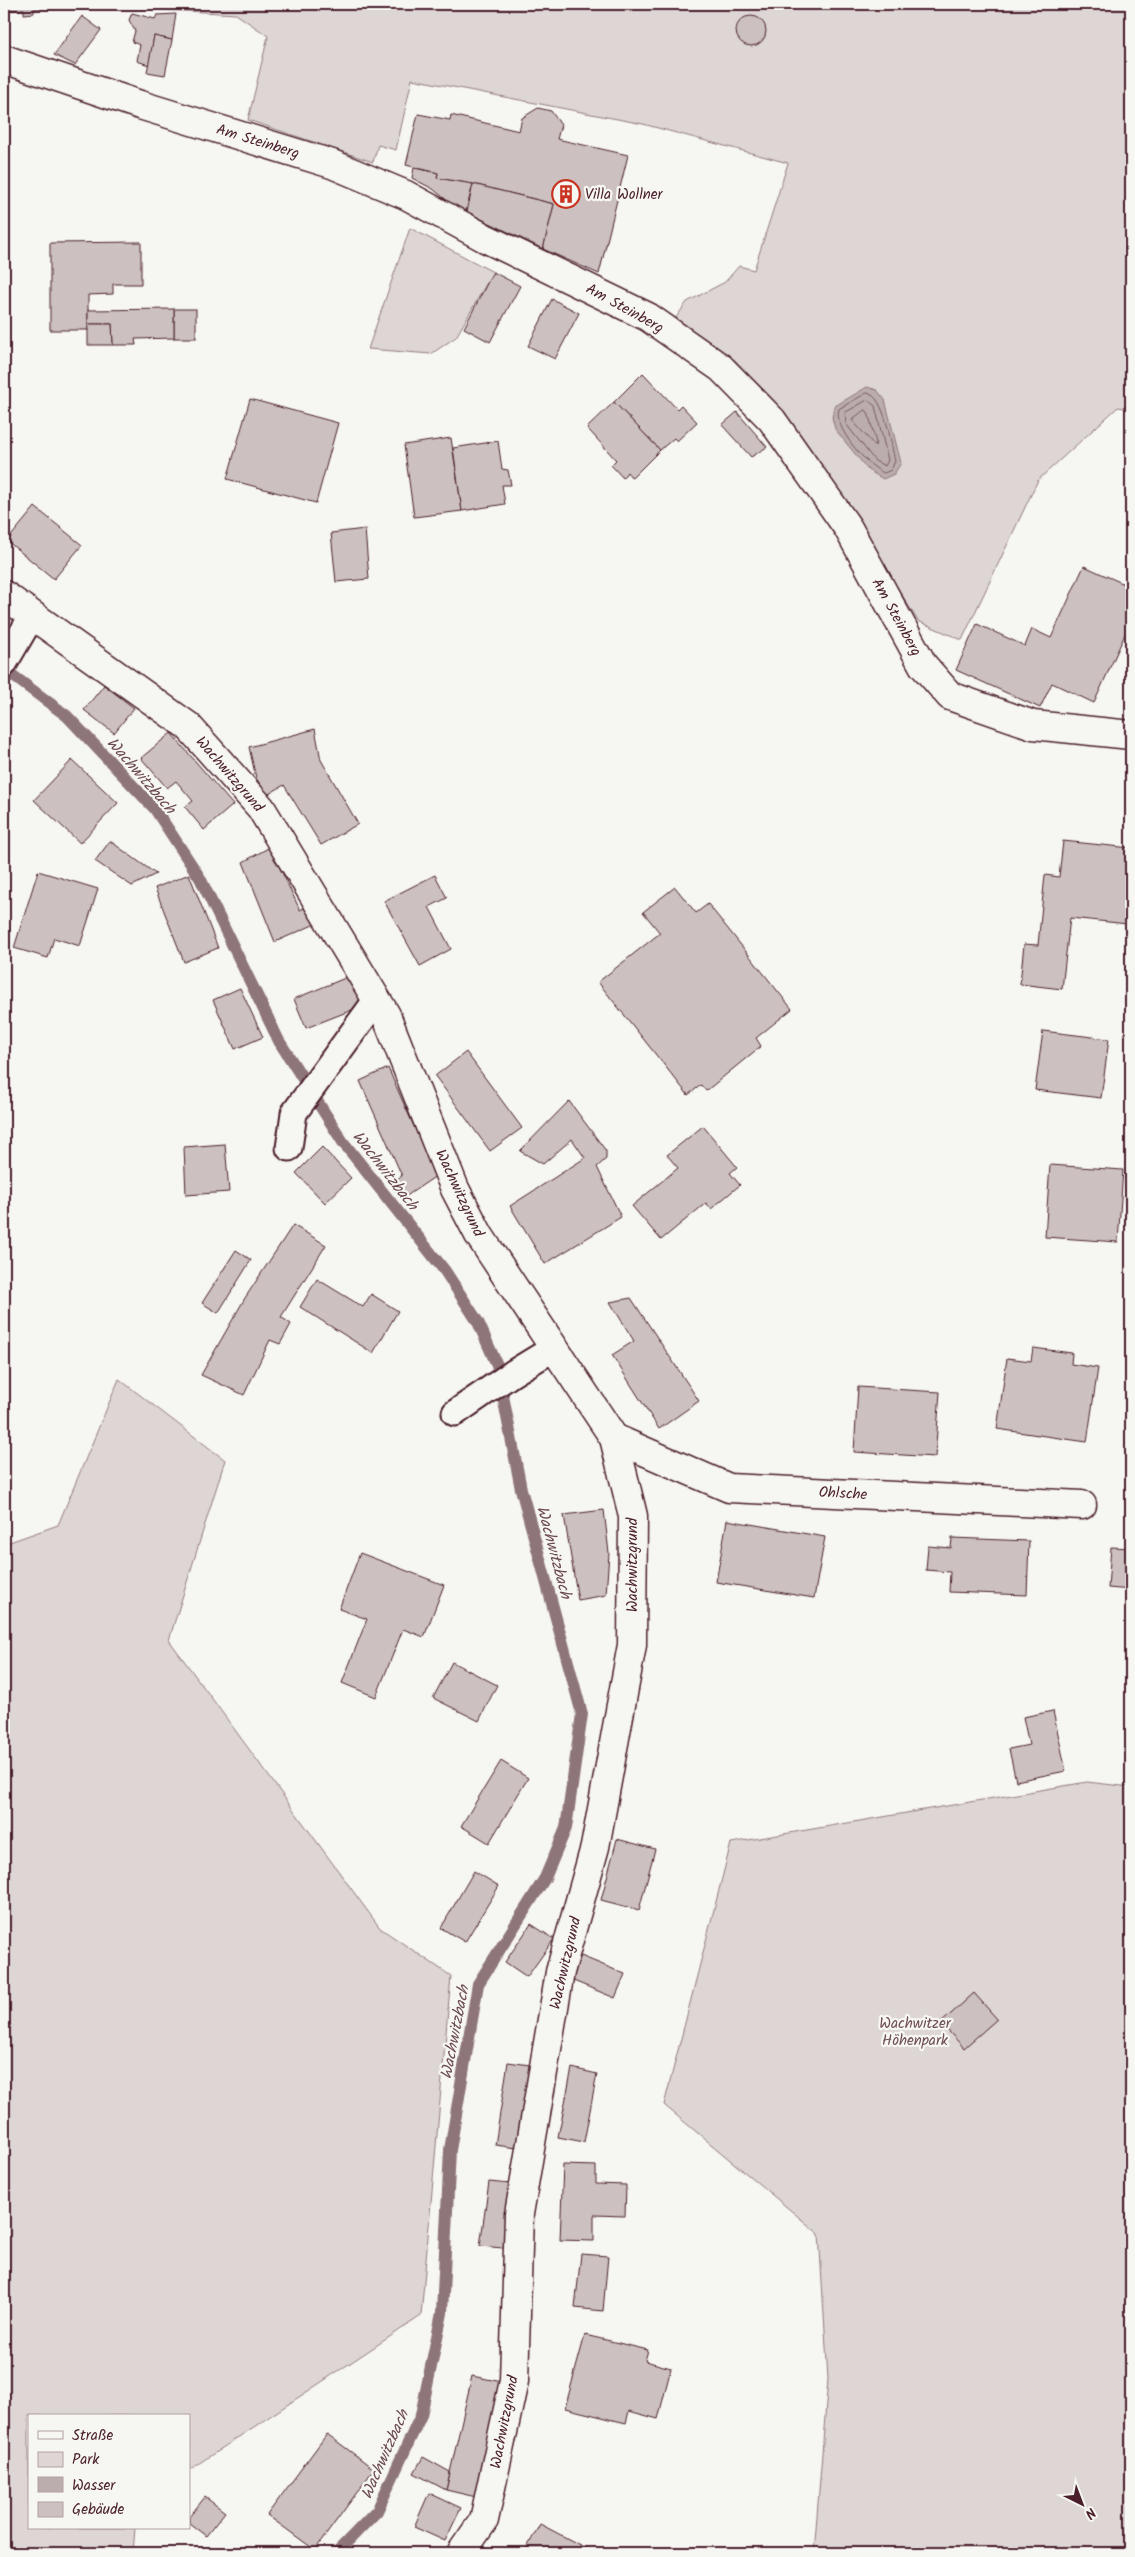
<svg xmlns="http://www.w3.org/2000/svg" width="1135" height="2557" font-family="Kalam,sans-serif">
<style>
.green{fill:#ddd6d5;stroke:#947a80}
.water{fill:#bbadae;stroke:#8e747a}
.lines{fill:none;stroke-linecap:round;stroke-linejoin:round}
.shore{stroke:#77585f;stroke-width:1}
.stream{stroke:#8e747a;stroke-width:12}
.building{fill:#ccc1c0;stroke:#4a1f2b}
.service-casing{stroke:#4a1f2b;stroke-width:29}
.minor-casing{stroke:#4a1f2b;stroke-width:31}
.service{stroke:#f6f6f2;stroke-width:25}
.minor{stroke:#f6f6f2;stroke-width:28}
.labels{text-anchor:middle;stroke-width:4.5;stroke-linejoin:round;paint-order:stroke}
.street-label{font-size:15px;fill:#4a1f2b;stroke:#f6f6f2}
.poi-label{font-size:15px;fill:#4a1f2b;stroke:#f6f6f2;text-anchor:start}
.park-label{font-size:15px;fill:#6f4d56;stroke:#f6f6f2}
.water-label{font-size:16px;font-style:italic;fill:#6c4a52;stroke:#f6f6f2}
</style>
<rect width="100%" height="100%" fill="#f6f6f2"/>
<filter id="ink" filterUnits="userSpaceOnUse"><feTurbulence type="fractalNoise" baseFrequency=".02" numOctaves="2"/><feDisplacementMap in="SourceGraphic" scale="10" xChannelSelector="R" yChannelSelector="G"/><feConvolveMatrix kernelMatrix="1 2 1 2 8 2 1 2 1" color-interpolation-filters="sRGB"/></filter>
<g filter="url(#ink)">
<g class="green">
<polygon points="100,4 1131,4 1131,409 1118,407 1038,480 962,640 918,621 855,519 783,416 736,361 675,319 687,302 725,282 739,266 754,270 788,163 643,124 412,79 396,150 378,145 373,162 248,120 268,36 236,14 101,6"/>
<polygon points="410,228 493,272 456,337 431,354 368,349"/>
<polygon points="119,1379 225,1460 169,1640 380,1928 451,1976 421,2316 189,2470 189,2416 29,2416 29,2528 135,2528 133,2553 4,2553 4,1544 58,1525"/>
<polygon points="1087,1782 1131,1787 1131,2553 814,2553 828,2379 819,2234 664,2105 731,1843"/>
</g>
<polygon class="water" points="867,387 877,390 885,400 901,463 894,474 883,479 868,470 835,429 832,417 835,406"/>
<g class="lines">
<g class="shore">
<path d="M867,393C885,395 891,445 895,461L891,470L884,473C867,466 832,427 839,409Z"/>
<polygon points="868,400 875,406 888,460 885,466 875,461 846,424 845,413"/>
<polygon points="865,410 868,412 876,443 875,446 852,420"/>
</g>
<polyline class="stream" points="4,669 67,716 155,809 200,878 279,1041 343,1142 445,1271 478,1322 497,1365 521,1489 582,1714 566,1828 545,1878 478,1984 450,2150 442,2313 421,2415 377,2511 336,2553"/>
</g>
<g class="building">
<polygon points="4,4 49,4 49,7 34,9 34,13 24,14 24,9 4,11"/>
<polygon points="132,13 155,19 157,15 176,14 172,40 154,36 149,65 137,61 140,45 132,42 135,31 129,20"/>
<circle cx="751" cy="31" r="15"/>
<polygon points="82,16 101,30 75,65 54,55"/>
<polygon points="154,36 172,40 165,75 147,72"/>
<polygon points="538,108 551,111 561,125 557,139 628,155 599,274 543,249 554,204 473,184 437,178 438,173 406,165 418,114 450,120 451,115 519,131 522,118"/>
<polygon points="414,168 438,173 437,178 473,184 465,215 433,189 412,178"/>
<polygon points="473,184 554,204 543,249 467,212"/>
<polygon points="141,242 141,284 113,284 113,294 88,295 88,330 50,330 50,243"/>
<polygon points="493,272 520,286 490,342 464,328"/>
<polygon points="552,299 579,313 555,359 528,346"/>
<rect x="174" y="309" width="22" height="29"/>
<polygon points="174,309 174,338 135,339 136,345 113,345 112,324 88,324 88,310"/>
<polygon points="88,324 112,324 113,345 88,345"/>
<polygon points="643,373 677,409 681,405 697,422 677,441 674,438 660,450 614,402"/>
<polygon points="250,399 338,423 316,503 227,479"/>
<polygon points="614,402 660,450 632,478 627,472 623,478 611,465 616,460 587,428"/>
<polygon points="737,412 767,447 751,457 722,425"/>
<polygon points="451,438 462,511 414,517 404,445"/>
<polygon points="498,441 502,469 508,470 511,485 502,485 505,504 462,511 453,448"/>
<polygon points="35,507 82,545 54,579 7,541"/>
<polygon points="365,529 369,579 336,582 331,533"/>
<polygon points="1084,566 1131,587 1131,621 1094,703 1052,683 1040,708 956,670 977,624 1025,646 1032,629 1051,638"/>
<polygon points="104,685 134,708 114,733 84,710"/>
<polygon points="315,729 321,760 358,824 321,845 284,785 267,795 256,778 249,747"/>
<polygon points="171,733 233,805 204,830 185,807 193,801 176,781 167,788 141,758"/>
<polygon points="72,760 118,803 80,843 34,800"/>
<polygon points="110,841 156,874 132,886 95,861"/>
<polygon points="1063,841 1131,848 1131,895 1128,924 1070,918 1062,989 1020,984 1024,944 1038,945 1045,875 1059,877"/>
<polygon points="270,847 300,910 310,905 322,921 275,942 243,862"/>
<polygon points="38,871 98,889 80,946 54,938 48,958 14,948"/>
<polygon points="189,874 218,948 184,962 155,888"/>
<polygon points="435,875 447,898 429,907 451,949 420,966 384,901"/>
<polygon points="675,887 696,913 708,904 792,1009 756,1038 761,1046 706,1091 701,1085 688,1095 598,982 660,933 643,912"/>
<polygon points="350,976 362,1006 306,1028 294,999"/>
<polygon points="240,988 263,1037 235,1049 213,1000"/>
<polygon points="1043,1031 1109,1039 1101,1098 1035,1090"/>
<polygon points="466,1052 522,1128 490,1151 435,1076"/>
<polygon points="388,1068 436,1176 402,1199 390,1183 402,1176 360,1081"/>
<polygon points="569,1101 606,1151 606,1159 597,1167 621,1217 545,1264 510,1206 585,1158 572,1139 543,1164 520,1151"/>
<polygon points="703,1126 737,1167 730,1173 740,1185 711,1209 706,1203 661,1240 632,1206 678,1168 667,1155"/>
<polygon points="225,1144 229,1192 186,1195 184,1147"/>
<polygon points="322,1147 351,1178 325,1203 296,1173"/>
<polygon points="1050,1165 1123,1170 1118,1242 1045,1237"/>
<polygon points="293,1225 326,1245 281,1317 291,1324 280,1344 270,1340 244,1395 201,1375 245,1298"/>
<polygon points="236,1250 251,1260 218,1313 202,1303"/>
<polygon points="317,1279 363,1307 371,1294 398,1311 373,1353 300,1307"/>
<polygon points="631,1298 699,1401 659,1429 612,1355 634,1341 610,1302"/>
<polygon points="1033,1348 1072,1353 1071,1364 1098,1368 1087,1442 997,1429 1007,1358 1031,1361"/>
<polygon points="858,1387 940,1392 935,1457 854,1452"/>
<polygon points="604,1510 609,1553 606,1595 578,1600 564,1515"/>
<polygon points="727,1520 825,1537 814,1598 716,1582"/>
<polygon points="952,1538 1029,1541 1027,1595 949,1592 950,1572 926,1570 928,1546 951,1548"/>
<polygon points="1111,1547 1131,1548 1131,1590 1108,1588"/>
<polygon points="360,1553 444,1585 424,1637 403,1629 376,1697 342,1683 367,1619 339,1609"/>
<polygon points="452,1662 497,1685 479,1721 433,1698"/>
<polygon points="1053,1711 1066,1771 1016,1781 1009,1749 1029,1745 1023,1717"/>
<polygon points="501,1761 528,1778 489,1843 461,1826"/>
<polygon points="617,1839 655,1849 639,1910 601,1900"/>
<polygon points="474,1871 499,1886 465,1942 441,1928"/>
<polygon points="531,1924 554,1939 527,1977 505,1962"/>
<polygon points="581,1956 625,1974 615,1998 571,1980"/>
<polygon points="974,1993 997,2019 964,2048 941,2023"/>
<polygon points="508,2062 530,2065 517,2148 495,2145"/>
<polygon points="572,2068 597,2074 584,2142 558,2137"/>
<polygon points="563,2165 596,2166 596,2184 626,2185 625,2216 594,2215 594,2241 560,2240"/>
<polygon points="489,2182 511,2184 503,2248 480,2246"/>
<polygon points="581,2254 608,2256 603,2311 575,2308"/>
<polygon points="585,2335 648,2350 645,2361 671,2368 658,2419 629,2411 626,2423 565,2408"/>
<polygon points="472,2376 502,2382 476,2497 446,2490"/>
<polygon points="327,2434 374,2469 315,2550 267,2515"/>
<polygon points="423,2457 450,2472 446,2490 414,2473"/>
<polygon points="429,2493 461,2508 445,2541 414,2527"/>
<polygon points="205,2497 225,2512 206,2536 189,2523 189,2517"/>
<polygon points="540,2524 595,2553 524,2553"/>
<polygon points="216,2547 224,2553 211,2553"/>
</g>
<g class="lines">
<defs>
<g id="service">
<polyline points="4,664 32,616"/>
<polyline points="289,1148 294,1113 377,999"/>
<polyline points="455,1413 513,1373 554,1348"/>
</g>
<g id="minor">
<polyline points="4,59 140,105 332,164 406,195 485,238 648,317 721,368 772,420 848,528 923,665 950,696 1033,725 1131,735"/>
<polyline points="4,595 188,726 261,808 386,1015 455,1189 479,1235 614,1438 633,1516 632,1645 595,1847 560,1972 519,2214 514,2381 484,2520 461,2553"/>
<polyline points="614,1438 729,1488 1082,1505"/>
</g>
</defs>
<use href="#service" class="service-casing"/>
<use href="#minor" class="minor-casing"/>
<use href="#service" class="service"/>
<use href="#minor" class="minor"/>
</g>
</g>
<defs>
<symbol id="building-ring" viewBox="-11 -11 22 22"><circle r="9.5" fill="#f6f6f2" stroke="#c8321e" stroke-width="1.5"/><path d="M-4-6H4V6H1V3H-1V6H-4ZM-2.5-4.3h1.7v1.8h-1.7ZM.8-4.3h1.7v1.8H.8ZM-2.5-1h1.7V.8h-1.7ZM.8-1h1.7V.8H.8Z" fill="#c8321e"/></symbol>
</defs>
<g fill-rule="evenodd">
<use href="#building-ring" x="550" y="178" width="32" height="32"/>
</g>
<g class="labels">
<g class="street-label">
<text transform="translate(258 141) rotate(17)" y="5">Am Steinberg</text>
<text transform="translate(625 308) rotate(29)" y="5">Am Steinberg</text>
<text transform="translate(897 617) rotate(61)" y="5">Am Steinberg</text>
<text transform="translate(230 774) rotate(49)" y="5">Wachwitzgrund</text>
<text transform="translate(460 1193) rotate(65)" y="5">Wachwitzgrund</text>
<text transform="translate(843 1493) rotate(3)" y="5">Ohlsche</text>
<text transform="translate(632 1565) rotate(-90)" y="5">Wachwitzgrund</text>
<text transform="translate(565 1963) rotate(-77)" y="5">Wachwitzgrund</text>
<text transform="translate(504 2422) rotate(-79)" y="5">Wachwitzgrund</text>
</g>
<g class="poi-label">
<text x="585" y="199">Villa Wollner</text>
</g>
<g class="park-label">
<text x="915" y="2028">Wachwitzer<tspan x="915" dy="17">Höhenpark</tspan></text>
</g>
<g class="water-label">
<text transform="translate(142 775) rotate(49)" y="6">Wachwitzbach</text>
<text transform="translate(386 1170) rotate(52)" y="6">Wachwitzbach</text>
<text transform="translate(555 1552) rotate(75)" y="6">Wachwitzbach</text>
<text transform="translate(454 2032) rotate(-79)" y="6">Wachwitzbach</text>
<text transform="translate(384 2454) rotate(-66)" y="6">Wachwitzbach</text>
</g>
</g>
<rect width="1135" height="2557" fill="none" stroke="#f6f6f2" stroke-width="20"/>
<rect x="10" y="10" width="1115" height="2537" fill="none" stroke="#4a1f2b" stroke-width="2" filter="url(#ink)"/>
<rect x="28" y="2414" width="162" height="115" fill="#f6f6f2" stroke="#b1a0a2"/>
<rect x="38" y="2431" width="25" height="8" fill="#f6f6f2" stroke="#b1a0a2"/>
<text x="72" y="2440" font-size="15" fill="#4a1f2b">Straße</text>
<rect x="38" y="2452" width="25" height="15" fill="#ddd6d5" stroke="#b1a0a2"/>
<text x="72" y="2464" font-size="15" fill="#4a1f2b">Park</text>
<rect x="38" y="2477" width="25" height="15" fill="#bbadae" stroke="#b1a0a2"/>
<text x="72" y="2490" font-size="15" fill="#4a1f2b">Wasser</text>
<rect x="38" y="2502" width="25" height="15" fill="#ccc1c0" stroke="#b1a0a2"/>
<text x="72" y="2514" font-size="15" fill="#4a1f2b">Gebäude</text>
<g transform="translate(1082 2504) rotate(138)" stroke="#f6f6f2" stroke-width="4" paint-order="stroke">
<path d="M0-4L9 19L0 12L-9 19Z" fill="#4a1f2b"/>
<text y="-8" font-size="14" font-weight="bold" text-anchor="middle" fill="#4a1f2b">N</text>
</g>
</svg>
